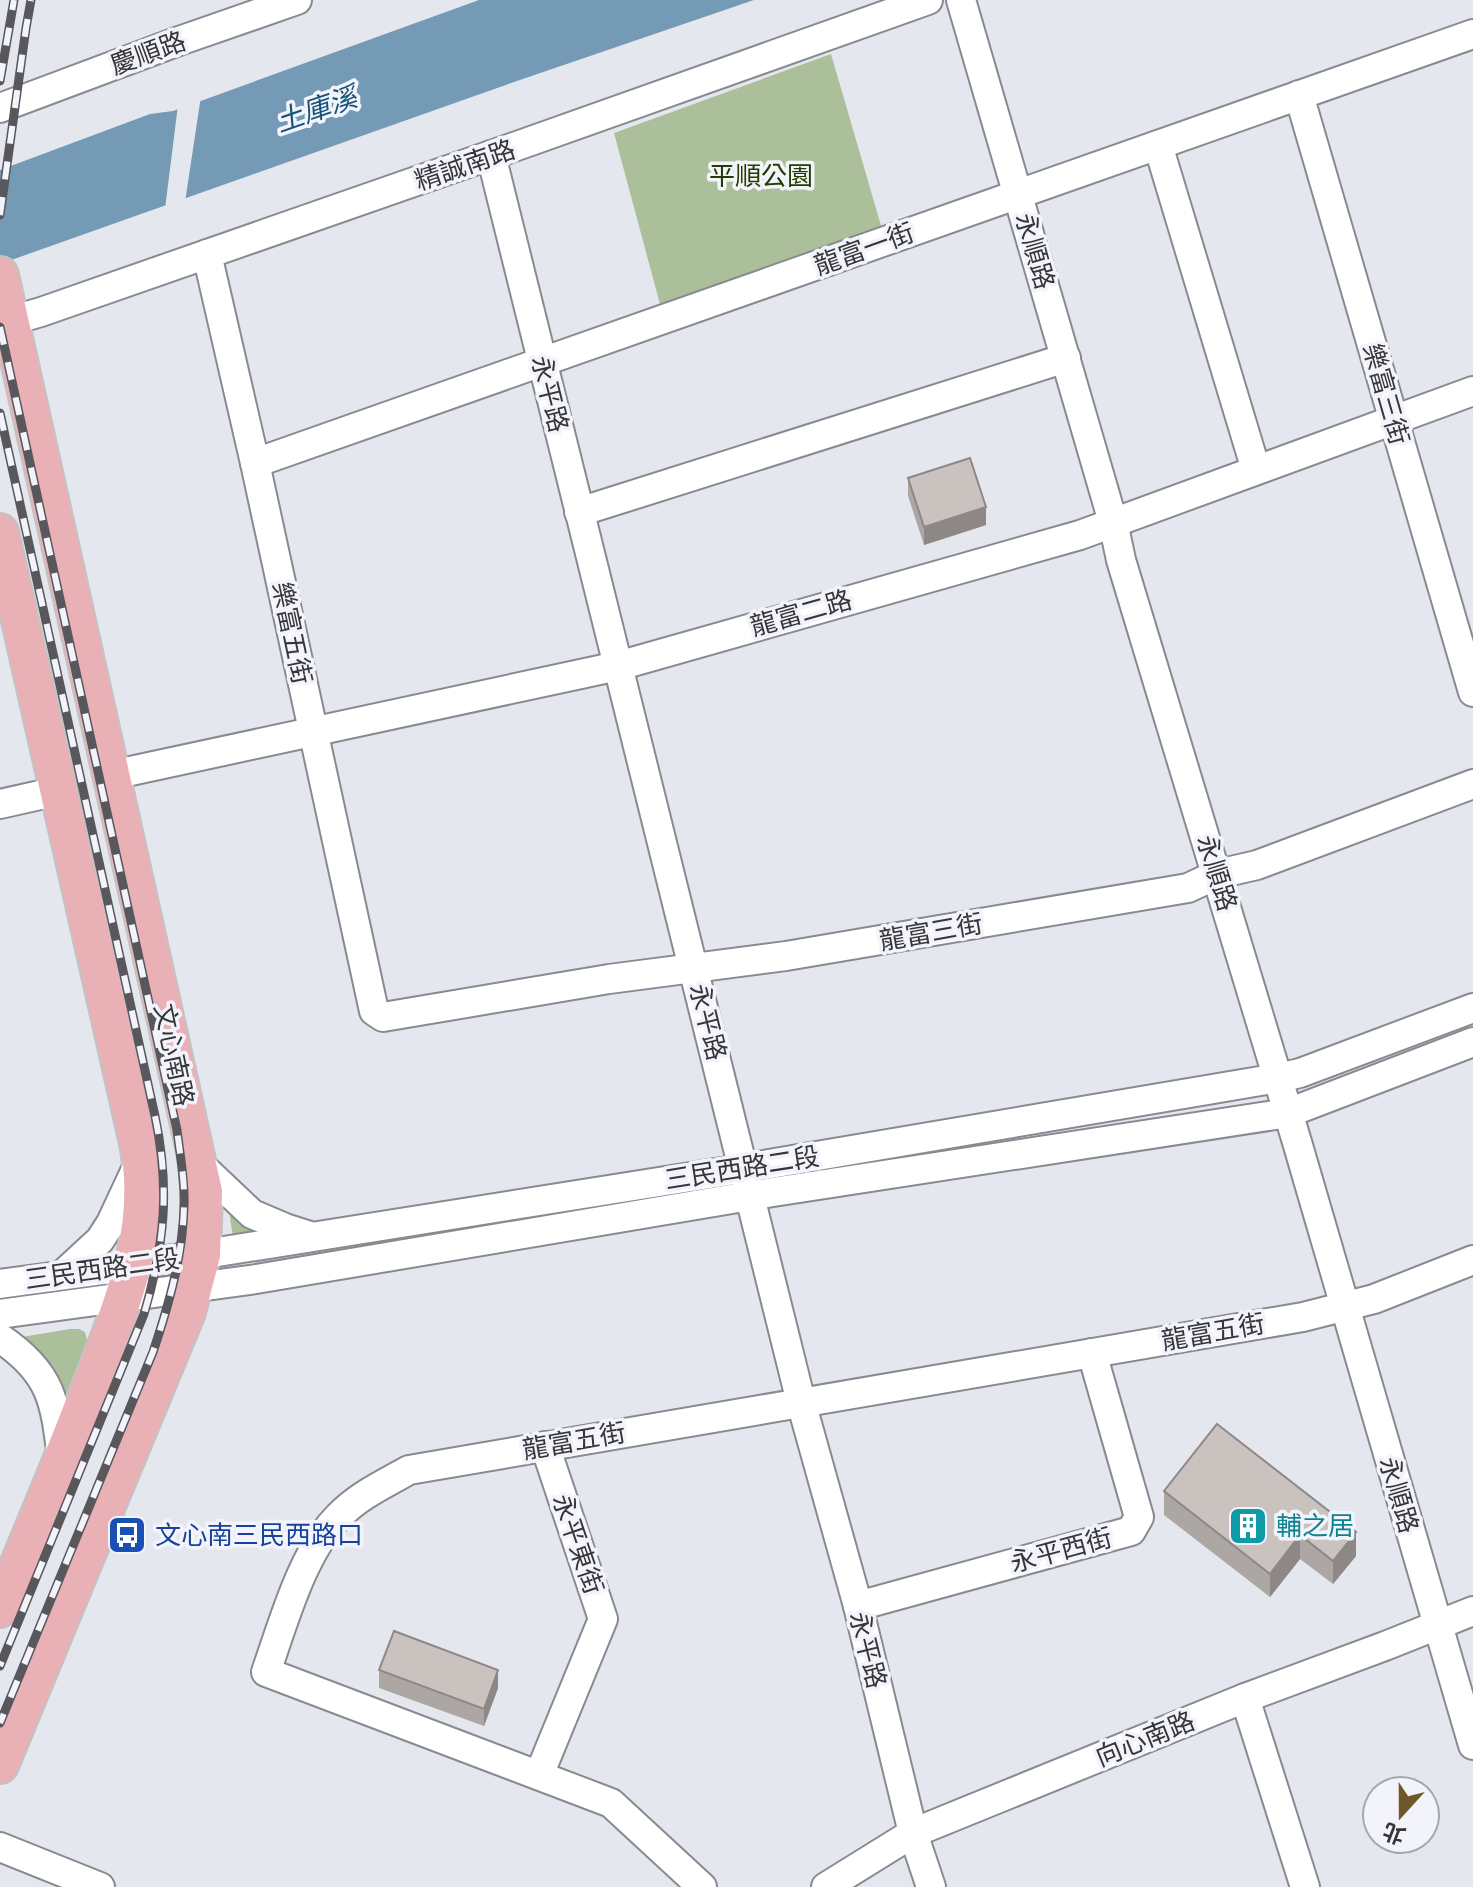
<svg xmlns="http://www.w3.org/2000/svg" width="1473" height="1887" font-family="'Source Sans 3','Noto Sans TC',sans-serif">
<style>
.green{fill:#acbf9b}
.water{fill:#759ab5}
.pier{fill:#e5e7ee}
.lines{fill:none;stroke-linecap:round;stroke-linejoin:round}
.minor-casing{stroke:#898a91;stroke-width:32}
.major-casing{stroke:#c3c3c4;stroke-width:40}
.minor{stroke:#fff;stroke-width:28}
.major{stroke:#e9b0b5;stroke-width:36}
.rail-casing{stroke:#58585c;stroke-width:9}
.rail{stroke:#f3f4fb;stroke-width:6;stroke-dasharray:18;stroke-linecap:butt}
.wall{fill:#ada7a4}
.shaded-wall{fill:#8d8886}
.building{fill:#c9c2bf;stroke:#8d8886;stroke-width:2}
.labels{text-anchor:middle;stroke-width:7;stroke-linejoin:round;paint-order:stroke}
.street-label{font-size:26px;fill:#363639;stroke:#f3f4fb}
.park-label{font-size:26px;fill:#253c00;stroke:#f3f4fb}
.culture-label{font-size:26px;fill:#0d838f;stroke:#f3f4fb;text-anchor:start}
.transit-label{font-size:26px;fill:#164399;stroke:#f3f4fb;text-anchor:start}
.water-label{font-size:28px;font-style:italic;fill:#14547a;stroke:#f3f4fb}
</style>
<rect width="100%" height="100%" fill="#e5e7ee"/>
<g class="green">
<polygon points="831,54 882,229 661,308 614,133"/>
<polygon points="228,1203 269,1231 233,1238"/>
<polygon points="70,1329 79,1329 85,1332 88,1344 69,1398 61,1401 20,1339 22,1337"/>
</g>
<polygon class="water" points="479,0 754,0 514,82 0,264 0,170 150,114 173,111"/>
<polygon class="pier" points="201,96 185,202 165,209 178,105"/>
<g class="lines">
<defs>
<g id="minor">
<polyline points="961,0 1113,522 1121,560 1297,1142 1473,1745"/>
<polyline points="1299,95 1473,692"/>
<polyline points="0,108 179,41 297,0"/>
<polyline points="1158,145 1256,470"/>
<polyline points="491,155 801,1402 858,1606 913,1833 931,1887"/>
<polyline points="207,254 255,463 374,1011 383,1017 609,979 786,956 1188,888 1218,874 1257,865 1473,784"/>
<polyline points="0,324 41,312 514,147 928,0"/>
<polyline points="255,463 1473,34"/>
<polyline points="579,512 1066,358"/>
<polyline points="112,775 618,666 1080,535 1473,391"/>
<polyline points="0,804 58,791"/>
<polyline points="197,1162 252,1214 285,1228 307,1235"/>
<polyline points="62,1275 100,1240 111,1223 139,1163"/>
<polyline points="0,1284 104,1270 722,1172 1278,1078 1300,1073 1473,1008"/>
<polyline points="0,1314 256,1279 773,1192 1288,1113 1473,1042"/>
<path d="M0,1338C52,1373 55,1401 62,1459"/>
<polyline points="858,1606 1131,1531 1139,1517 1092,1353"/>
<polyline points="1245,1698 1305,1887"/>
<polyline points="539,1775 603,1619 545,1446"/>
<polyline points="0,1847 100,1887"/>
<path d="M702,1887L611,1803L266,1672C283,1624 302,1553 338,1517C358,1496 384,1484 409,1470L1303,1317L1374,1299L1473,1260"/>
<polyline points="826,1887 913,1833 1245,1698 1385,1646 1473,1611"/>
</g>
<g id="major">
<polyline points="0,275 204,1192 202,1255 187,1312 0,1765"/>
<path d="M0,532L138,1143C155,1234 120,1308 89,1390C61,1464 30,1536 0,1609"/>
</g>
</defs>
<use href="#minor" class="minor-casing"/>
<use href="#major" class="major-casing"/>
<use href="#minor" class="minor"/>
<use href="#major" class="major"/>
<defs>
<g id="rail">
<polyline points="0,81 14,0"/>
<polyline points="0,215 26,28 31,0"/>
<path d="M0,327L177,1130C180,1155 185,1180 184,1205C183,1256 169,1304 153,1352L0,1723"/>
<path d="M0,413L155,1116C170,1188 165,1243 144,1314L0,1666"/>
</g>
</defs>
<use href="#rail" class="rail-casing"/>
<use href="#rail" class="rail"/>
</g>
<g class="wall">
<polygon points="908,478 986,525 924,545 908,496"/>
<polygon points="1217,1424 1356,1556 1333,1584 1300,1559 1270,1597 1164,1515 1164,1491"/>
<polygon points="379,1670 498,1688 484,1726 379,1688"/>
</g>
<g class="shaded-wall">
<polygon points="986,507 986,525 924,545 924,527"/>
<polygon points="1356,1532 1356,1556 1333,1584 1333,1561"/>
<polygon points="1300,1535 1300,1559 1270,1597 1270,1574"/>
<polygon points="498,1670 498,1688 484,1726 484,1709"/>
</g>
<g class="building">
<polygon points="970,458 986,507 924,527 908,478"/>
<polygon points="1217,1424 1356,1532 1333,1561 1300,1535 1270,1574 1164,1491"/>
<polygon points="394,1631 498,1670 484,1709 379,1670"/>
</g>
<defs>
<symbol id="building-square" viewBox="-11 -11 22 22"><rect x="-9" y="-9" width="18" height="18" rx="4" fill="#0f9aa8" stroke="#f3f4fb"/><path d="M-4-6H4V6H1V3H-1V6H-4ZM-2.5-4.3h1.7v1.8h-1.7ZM.8-4.3h1.7v1.8H.8ZM-2.5-1h1.7V.8h-1.7ZM.8-1h1.7V.8H.8Z" fill="#fff"/></symbol>
<symbol id="bus-square" viewBox="-11 -11 22 22"><rect x="-9" y="-9" width="18" height="18" rx="4" fill="#1a4fb4" stroke="#f3f4fb"/><path d="M-5-6H5V4H4V6H2V4H-2V6H-4V4H-5ZM-3.5-4V0h7V-4ZM-3.5 1.2v1.5H-2V1.2ZM2 1.2v1.5H3.5V1.2Z" fill="#fff"/></symbol>
</defs>
<g fill-rule="evenodd">
<use href="#building-square" x="1226" y="1504" width="44" height="44"/>
<use href="#bus-square" x="105" y="1513" width="44" height="44"/>
</g>
<g class="labels">
<g class="street-label">
<text transform="translate(148 53) rotate(-20)" y="9">慶順路</text>
<text transform="translate(465 165) rotate(-19)" y="9">精誠南路</text>
<text transform="translate(864 249) rotate(-20)" y="9">龍富一街</text>
<text transform="translate(1035 251) rotate(74)" y="9">永順路</text>
<text transform="translate(550 394) rotate(76)" y="9">永平路</text>
<text transform="translate(1386 394) rotate(74)" y="9">樂富三街</text>
<text transform="translate(801 613) rotate(-16)" y="9">龍富二路</text>
<text transform="translate(292 633) rotate(78)" y="9">樂富五街</text>
<text transform="translate(1217 873) rotate(73)" y="9">永順路</text>
<text transform="translate(931 932) rotate(-10)" y="9">龍富三街</text>
<text transform="translate(708 1022) rotate(76)" y="9">永平路</text>
<text transform="translate(174 1055) rotate(78)" y="9">文心南路</text>
<text transform="translate(742 1168) rotate(-9)" y="9">三民西路二段</text>
<text transform="translate(102 1269) rotate(-8)" y="9">三民西路二段</text>
<text transform="translate(1213 1332) rotate(-10)" y="9">龍富五街</text>
<text transform="translate(574 1441) rotate(-10)" y="9">龍富五街</text>
<text transform="translate(1399 1495) rotate(74)" y="9">永順路</text>
<text transform="translate(578 1544) rotate(71)" y="9">永平東街</text>
<text transform="translate(1061 1550) rotate(-15)" y="9">永平西街</text>
<text transform="translate(868 1650) rotate(76)" y="9">永平路</text>
<text transform="translate(1145 1739) rotate(-22)" y="9">向心南路</text>
</g>
<g class="park-label">
<text x="761" y="185">平順公園</text>
</g>
<g class="culture-label">
<text x="1276" y="1535">輔之居</text>
</g>
<g class="transit-label">
<text x="155" y="1544">文心南三民西路口</text>
</g>
<g class="water-label">
<text transform="translate(316 109) rotate(-19)" y="10">土庫溪</text>
</g>
</g>
<g transform="translate(1401 1815) rotate(201)"><circle r="38" fill="#f3f4fb" stroke="#a7a8ad" stroke-width="2"/>
<path d="M0-6L14 30L0 20L-14 30Z" fill="#6e5828"/>
<text y="-12" font-size="22" font-weight="bold" text-anchor="middle" fill="#363639">北</text>
</g>
</svg>
